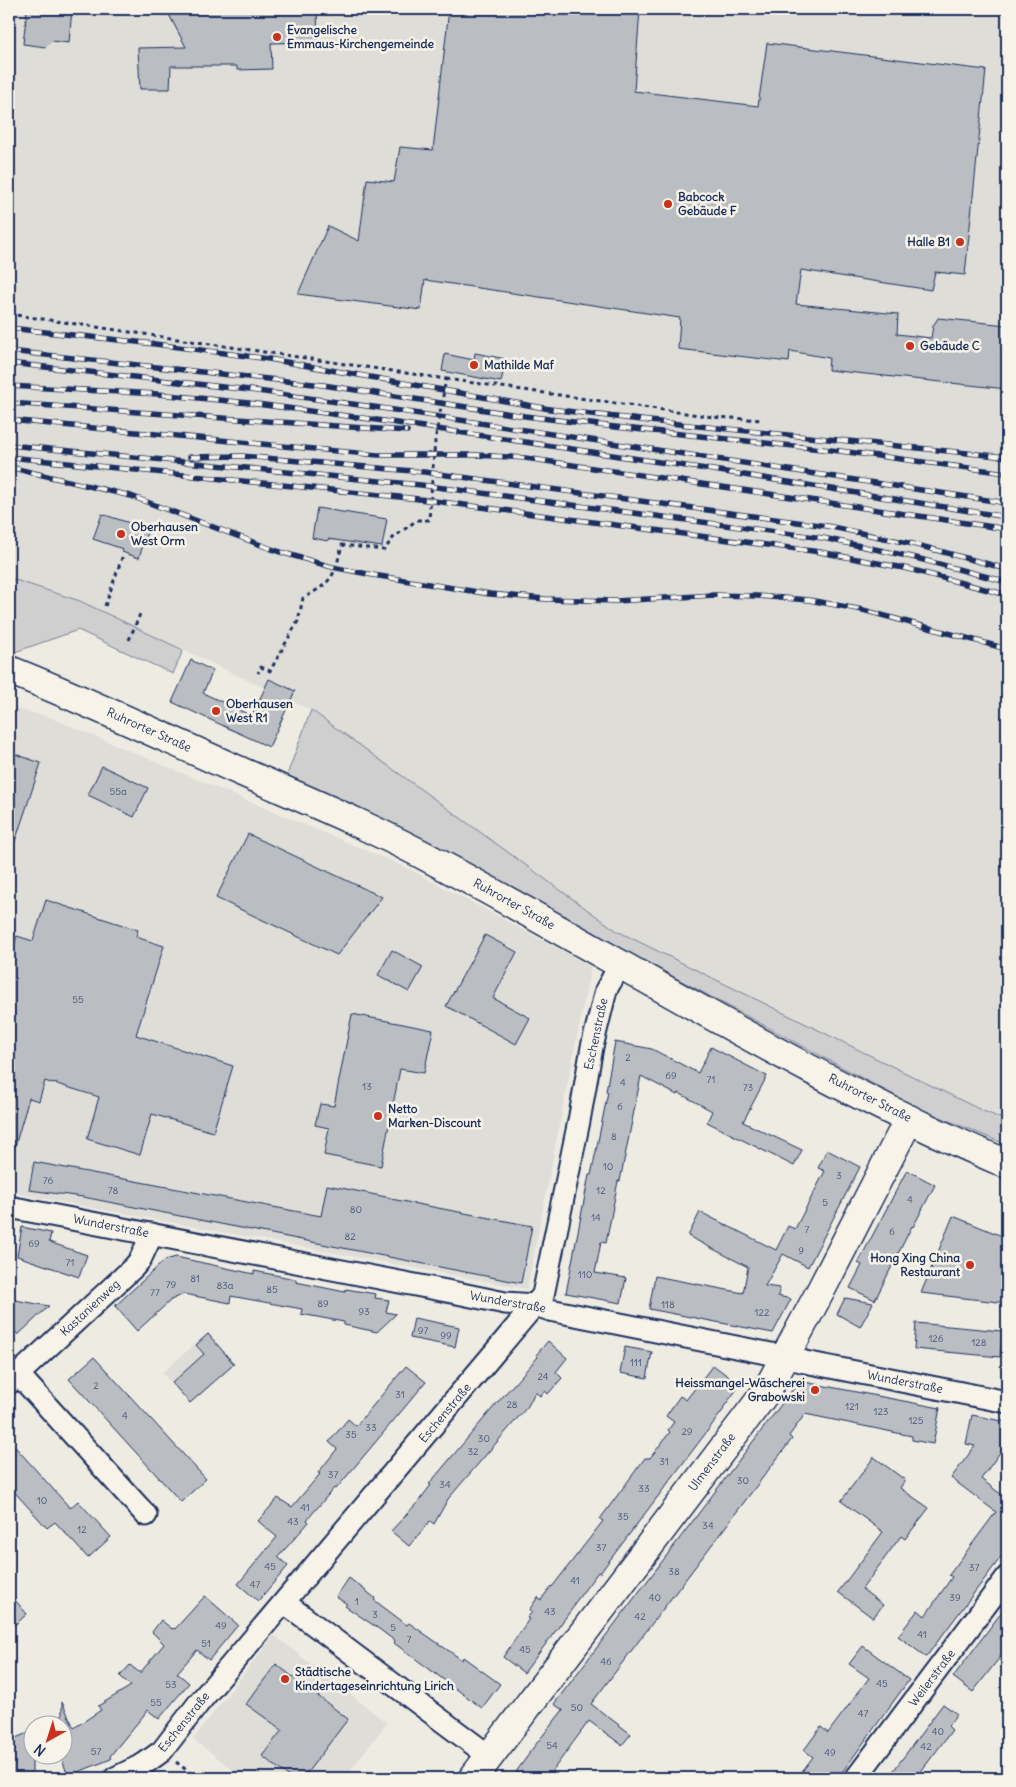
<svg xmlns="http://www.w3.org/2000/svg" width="1016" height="1787" font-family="Delius,sans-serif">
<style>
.built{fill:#deddd8}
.green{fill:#cfcfcf;stroke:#757f96}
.building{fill:#babdc2;stroke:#1b2f5e}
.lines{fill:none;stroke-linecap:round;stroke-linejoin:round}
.street-casing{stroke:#1b2f5e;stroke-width:25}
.secondary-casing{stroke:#1b2f5e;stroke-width:31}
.path{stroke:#1b2f5e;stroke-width:3;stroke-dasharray:4 4;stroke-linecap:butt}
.street{stroke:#f7f3e8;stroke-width:21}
.secondary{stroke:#f7f3e8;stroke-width:28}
.rail-casing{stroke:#1b2f5e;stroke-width:5.5}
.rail{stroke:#f7f3e8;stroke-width:4;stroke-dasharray:11;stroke-linecap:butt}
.poi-dot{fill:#c8321e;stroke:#f7f3e8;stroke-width:2}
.labels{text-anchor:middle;stroke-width:5;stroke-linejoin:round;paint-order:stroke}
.number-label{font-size:10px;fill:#435277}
.poi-label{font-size:12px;font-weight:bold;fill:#1b2f5e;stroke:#f7f3e8;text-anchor:start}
.street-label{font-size:12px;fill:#1b2f5e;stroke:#f7f3e8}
</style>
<rect width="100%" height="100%" fill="#eeebe2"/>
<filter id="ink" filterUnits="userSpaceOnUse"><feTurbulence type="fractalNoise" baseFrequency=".02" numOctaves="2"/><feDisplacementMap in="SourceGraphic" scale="10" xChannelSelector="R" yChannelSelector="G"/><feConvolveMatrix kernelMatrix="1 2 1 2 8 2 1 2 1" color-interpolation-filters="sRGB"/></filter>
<g filter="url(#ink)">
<g class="built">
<polygon points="9,9 1007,9 1007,1121 981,1110 617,931 311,710 80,601 9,578"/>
<polygon points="9,707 49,717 403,866 591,966 527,1289 9,1192"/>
<polygon points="208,1332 235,1365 190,1404 162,1373"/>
<polygon points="274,1635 387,1723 344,1778 243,1778 193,1739"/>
</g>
<g class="green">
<polygon points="9,578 80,601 183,650 173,674 78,630 9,654"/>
<polygon points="311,710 617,931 981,1110 1007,1121 1007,1145 914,1106 624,950 287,775"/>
</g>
<g class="building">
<polygon points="27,9 72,9 69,43 52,41 46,47 23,44"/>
<polygon points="166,9 317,9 318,42 271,43 272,69 237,70 237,66 171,66 170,89 140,89 138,48 186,47"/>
<polygon points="449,9 640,9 634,91 758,106 767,43 986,70 965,275 935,272 931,290 801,270 796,304 898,314 897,334 931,338 933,326 938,318 1007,325 1007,389 828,370 829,358 790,351 789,362 678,349 680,318 425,280 421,310 298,294 328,226 359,241 367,179 394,182 400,147 433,150"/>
<polygon points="475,353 506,359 501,382 442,371 445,354 474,360"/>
<polygon points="317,508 387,519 382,547 328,539 328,541 312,538"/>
<polygon points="102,514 148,529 139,558 122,552 123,549 93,539"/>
<polygon points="191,660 213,671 203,693 252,716 269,679 295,691 269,747 172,702"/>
<polygon points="9,752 41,763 12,851 9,850"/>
<polygon points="102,766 148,788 134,817 88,795"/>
<polygon points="248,834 382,897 337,955 216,898"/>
<polygon points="46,900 138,930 136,937 164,946 136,1035 233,1066 213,1132 152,1114 140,1155 87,1139 99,1097 54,1083 54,1084 45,1081 39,1101 29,1098 13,1153 9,1152 9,962 17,936 33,941"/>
<polygon points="485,935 517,952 493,998 530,1018 516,1044 446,1006"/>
<polygon points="392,950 423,967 409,992 378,975"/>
<polygon points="352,1014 433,1030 424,1073 400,1069 381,1166 324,1155 329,1128 315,1125 320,1104 334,1106"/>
<polygon points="615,1042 652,1049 698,1073 711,1047 767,1076 743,1122 802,1150 794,1166 707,1122 712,1111 679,1093 677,1095 641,1076 620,1181 618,1181 606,1243 601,1242 595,1273 626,1278 621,1303 566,1293 589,1175 591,1175 596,1151 608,1092 606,1091"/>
<polygon points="827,1150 860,1167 808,1267 783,1254 765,1286 780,1288 778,1296 791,1299 773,1333 649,1309 655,1276 743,1293 748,1267 688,1236 700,1212 776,1250 788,1226 795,1229 825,1171 818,1168"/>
<polygon points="34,1162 321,1216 327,1185 391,1198 391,1199 532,1226 521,1283 83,1197 29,1190"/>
<polygon points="907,1170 935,1185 913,1227 912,1226 875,1300 850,1288 862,1265 858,1263"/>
<polygon points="953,1216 1007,1238 1007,1303 921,1293"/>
<polygon points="22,1227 51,1233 49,1242 87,1255 79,1277 17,1256"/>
<polygon points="176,1257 254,1274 254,1271 296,1279 296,1282 345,1292 346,1289 376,1294 375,1298 389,1300 386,1312 396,1314 377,1332 344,1325 344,1322 301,1314 302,1309 231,1296 230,1303 184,1294 171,1300 137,1331 115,1306 165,1260"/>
<polygon points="845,1298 873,1303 860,1327 837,1314"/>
<polygon points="15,1300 49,1306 18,1335 9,1324 9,1306"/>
<polygon points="414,1318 459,1327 455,1347 410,1338"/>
<polygon points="916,1323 1002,1331 1000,1357 914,1349"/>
<polygon points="208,1334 234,1364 190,1403 172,1383 204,1354 196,1345"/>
<polygon points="548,1341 567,1358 556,1372 562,1378 548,1394 545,1391 540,1396 535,1392 528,1406 448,1499 434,1524 430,1521 409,1546 391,1531 418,1502 431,1485 429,1484 497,1403 538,1357 536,1355"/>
<polygon points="625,1347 652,1352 647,1378 620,1373"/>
<polygon points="94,1357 206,1479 181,1502 69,1379"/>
<polygon points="713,1365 740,1385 723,1408 724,1409 600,1573 598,1572 574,1604 575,1605 524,1673 503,1657 529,1619 527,1618 532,1612 529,1610 538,1597 541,1600 551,1586 552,1587 603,1521 600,1519 614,1500 645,1458 650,1458 670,1432 668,1430 674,1422 666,1416 680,1396 686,1400"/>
<polygon points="406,1366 426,1382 336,1489 334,1488 307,1520 309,1522 278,1557 288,1566 258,1601 238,1584 277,1537 258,1521 278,1498 292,1507 320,1474 318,1473 337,1449 329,1442 348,1419 356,1426"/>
<polygon points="799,1381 940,1408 933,1444 912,1440 912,1436 805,1414 789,1436 792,1439 591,1704 631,1734 622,1745 589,1721 547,1778 524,1778 516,1772 529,1754 529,1753 563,1710 554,1704"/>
<polygon points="972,1415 1007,1422 1007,1452 1001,1451 981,1479 1006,1498 1007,1497 1007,1549 926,1657 898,1636 918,1610 925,1616 952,1577 949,1575 996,1512 951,1478 975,1446 966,1444"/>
<polygon points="9,1440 70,1508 78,1501 111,1537 88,1558 55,1522 47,1528 9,1486"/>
<polygon points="874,1457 905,1480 900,1488 929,1508 905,1539 901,1536 862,1589 883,1605 873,1618 838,1592 883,1532 841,1501"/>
<polygon points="349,1578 375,1598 374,1600 407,1625 409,1623 462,1660 463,1657 500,1684 482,1708 394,1643 395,1641 379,1629 345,1606 347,1604 336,1597"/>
<polygon points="9,1593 27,1614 9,1630"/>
<polygon points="205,1596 238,1625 209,1660 197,1650 177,1673 189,1683 159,1719 148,1710 110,1756 111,1759 68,1776 60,1754 62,1754 62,1702 74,1728 101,1710 98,1706 131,1686 120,1676 130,1665 140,1673 164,1644 152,1632 161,1620 172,1629 173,1628 175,1629"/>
<polygon points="1007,1605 1007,1648 973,1692 953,1677"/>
<polygon points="863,1646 909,1680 838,1778 797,1778 813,1757 804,1750 821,1727 828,1733 869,1678 849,1664"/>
<polygon points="276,1664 348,1719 303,1778 291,1778 262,1756 282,1730 246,1704"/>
<polygon points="943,1704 957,1714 948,1726 952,1730 941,1745 916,1778 888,1778"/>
<polygon points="32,1731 32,1778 9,1778 9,1741"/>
</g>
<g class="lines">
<defs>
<g id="street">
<polyline points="9,1207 457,1293 505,1303 535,1305 550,1310 786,1357 805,1362 1007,1402"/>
<polyline points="18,1374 146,1515"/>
<polyline points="9,1383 134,1267 140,1260 152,1234"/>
<polyline points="285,1603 489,1756"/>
<polyline points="115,1778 144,1764 162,1751 198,1704 543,1295 579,1121 592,1047 606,990 621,963"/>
<polyline points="856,1778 1007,1577"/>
</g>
<g id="secondary">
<path d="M9,670C87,701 163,737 240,771C306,800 374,828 438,863C627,964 809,1080 1007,1164"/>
<polyline points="473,1778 766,1392 820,1292 909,1119"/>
</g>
</defs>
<use href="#street" class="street-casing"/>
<use href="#secondary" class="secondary-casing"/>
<g class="path">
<path d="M9,314L446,379L435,441L429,520H417L394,537L384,550L342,545C334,577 333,582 303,598L298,621L270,671L261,667L258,673"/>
<polyline points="446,379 713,417 763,420"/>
<polyline points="105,606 123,555"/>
<polyline points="129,640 140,614"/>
<polyline points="176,1762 197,1778"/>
</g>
<use href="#street" class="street"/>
<use href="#secondary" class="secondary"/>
<defs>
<g id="rail">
<polyline points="9,328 155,344 269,359 550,409 649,421 1007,457"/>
<polyline points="9,351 323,385 525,416 615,427 840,451 1007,473"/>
<polyline points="9,363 250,390 374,407 1007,503"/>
<polyline points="9,386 158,394 249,403 370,419 713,470 1007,517"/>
<polyline points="9,403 407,431"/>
<polyline points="9,420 378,455 477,455 525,458 1007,529"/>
<polyline points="9,445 421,485 823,538 912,557 1007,582"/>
<polyline points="9,457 419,499 820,552 909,569 1007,595"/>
<polyline points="190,457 241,456 424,472 827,526 913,544 1007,569"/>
<polyline points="9,467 131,496 277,551 332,567 373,575 490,594 545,599 616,601 714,595 757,596 809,600 863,610 1007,649"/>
</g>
</defs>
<use href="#rail" class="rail-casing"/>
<use href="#rail" class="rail"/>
</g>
</g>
<g class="poi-dot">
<circle cx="277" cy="37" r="5"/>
<circle cx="668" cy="204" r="5"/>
<circle cx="960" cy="242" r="5"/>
<circle cx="910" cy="346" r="5"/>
<circle cx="474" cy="365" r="5"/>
<circle cx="121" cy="534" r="5"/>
<circle cx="216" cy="711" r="5"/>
<circle cx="378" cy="1116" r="5"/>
<circle cx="970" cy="1265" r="5"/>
<circle cx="815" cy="1390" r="5"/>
<circle cx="285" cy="1679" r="5"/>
</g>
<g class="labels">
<g class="number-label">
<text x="118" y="795">55a</text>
<text x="78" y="1003">55</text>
<text x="628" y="1061">2</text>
<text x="671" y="1079">69</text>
<text x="711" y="1083">71</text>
<text x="623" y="1086">4</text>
<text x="367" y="1090">13</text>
<text x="748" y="1091">73</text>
<text x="620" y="1110">6</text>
<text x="614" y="1140">8</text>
<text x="608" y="1170">10</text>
<text x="839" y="1179">3</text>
<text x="48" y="1184">76</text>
<text x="113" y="1194">78</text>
<text x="601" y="1194">12</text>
<text x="910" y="1203">4</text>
<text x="825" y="1206">5</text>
<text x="356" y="1213">80</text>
<text x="596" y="1221">14</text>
<text x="807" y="1233">7</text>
<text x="892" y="1235">6</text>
<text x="350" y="1240">82</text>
<text x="34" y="1247">69</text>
<text x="801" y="1254">9</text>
<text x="70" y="1266">71</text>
<text x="585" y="1278">110</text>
<text x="195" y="1282">81</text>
<text x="171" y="1288">79</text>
<text x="225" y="1289">83a</text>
<text x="272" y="1293">85</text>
<text x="155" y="1296">77</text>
<text x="323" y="1307">89</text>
<text x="668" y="1308">118</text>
<text x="364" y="1315">93</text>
<text x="762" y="1316">122</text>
<text x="423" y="1334">97</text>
<text x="446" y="1339">99</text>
<text x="936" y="1342">126</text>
<text x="979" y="1346">128</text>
<text x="636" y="1366">111</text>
<text x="543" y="1380">24</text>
<text x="96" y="1389">2</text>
<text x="400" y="1398">31</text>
<text x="512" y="1408">28</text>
<text x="852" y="1410">121</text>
<text x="881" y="1415">123</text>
<text x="125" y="1419">4</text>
<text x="916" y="1424">125</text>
<text x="371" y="1431">33</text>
<text x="687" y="1435">29</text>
<text x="351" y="1438">35</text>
<text x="484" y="1442">30</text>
<text x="473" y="1455">32</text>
<text x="664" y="1465">31</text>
<text x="333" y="1478">37</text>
<text x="743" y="1484">30</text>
<text x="445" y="1488">34</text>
<text x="644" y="1492">33</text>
<text x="42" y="1504">10</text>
<text x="305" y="1511">41</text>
<text x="623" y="1520">35</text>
<text x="293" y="1525">43</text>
<text x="708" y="1529">34</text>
<text x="82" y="1533">12</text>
<text x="601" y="1551">37</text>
<text x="270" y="1570">45</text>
<text x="974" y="1571">37</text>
<text x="674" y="1575">38</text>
<text x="575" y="1584">41</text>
<text x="255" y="1588">47</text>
<text x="655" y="1601">40</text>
<text x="955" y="1601">39</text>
<text x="357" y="1605">1</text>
<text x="550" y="1615">43</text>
<text x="375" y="1618">3</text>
<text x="640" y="1620">42</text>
<text x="221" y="1629">49</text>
<text x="393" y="1631">5</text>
<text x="922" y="1638">41</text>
<text x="409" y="1643">7</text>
<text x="206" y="1647">51</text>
<text x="525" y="1653">45</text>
<text x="606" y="1665">46</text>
<text x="882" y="1687">45</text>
<text x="171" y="1688">53</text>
<text x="156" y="1706">55</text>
<text x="577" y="1711">50</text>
<text x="863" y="1717">47</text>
<text x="938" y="1735">40</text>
<text x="552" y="1749">54</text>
<text x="926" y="1750">42</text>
<text x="96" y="1755">57</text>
<text x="830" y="1756">49</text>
</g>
<g class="poi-label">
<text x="287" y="34">Evangelische<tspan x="287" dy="14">Emmaus-Kirchengemeinde</tspan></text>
<text x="678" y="201">Babcock<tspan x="678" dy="14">Gebäude F</tspan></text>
<text x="950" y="246" text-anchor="end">Halle B1</text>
<text x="920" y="350">Gebäude C</text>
<text x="484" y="369">Mathilde Maf</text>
<text x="131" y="531">Oberhausen<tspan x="131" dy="14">West Orm</tspan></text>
<text x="226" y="708">Oberhausen<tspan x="226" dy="14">West R1</tspan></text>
<text x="388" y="1113">Netto<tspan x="388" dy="14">Marken-Discount</tspan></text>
<text x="960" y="1262" text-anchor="end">Hong Xing China<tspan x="960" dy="14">Restaurant</tspan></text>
<text x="805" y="1387" text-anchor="end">Heissmangel-Wäscherei<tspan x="805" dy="14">Grabowski</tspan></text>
<text x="295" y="1676">Städtische<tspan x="295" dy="14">Kindertageseinrichtung Lirich</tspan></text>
</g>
<g class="street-label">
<text transform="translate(149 730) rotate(24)" y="4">Ruhrorter Straße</text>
<text transform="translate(514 904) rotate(29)" y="4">Ruhrorter Straße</text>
<text transform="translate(596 1034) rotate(-78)" y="4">Eschenstraße</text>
<text transform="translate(870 1098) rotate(27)" y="4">Ruhrorter Straße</text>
<text transform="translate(111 1226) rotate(11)" y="4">Wunderstraße</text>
<text transform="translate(508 1302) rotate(10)" y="4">Wunderstraße</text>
<text transform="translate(90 1308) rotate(-43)" y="4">Kastanienweg</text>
<text transform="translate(905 1382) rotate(11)" y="4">Wunderstraße</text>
<text transform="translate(445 1413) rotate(-50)" y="4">Eschenstraße</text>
<text transform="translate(712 1462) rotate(-53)" y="4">Ulmenstraße</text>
<text transform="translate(932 1678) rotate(-53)" y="4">Weilerstraße</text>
<text transform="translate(184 1722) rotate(-51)" y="4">Eschenstraße</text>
</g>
</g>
<rect width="1016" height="1787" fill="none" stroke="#f7f3e8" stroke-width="30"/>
<rect x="15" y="15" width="986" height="1757" fill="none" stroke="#1b2f5e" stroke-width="2" filter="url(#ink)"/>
<g transform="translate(48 1740) rotate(219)"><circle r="24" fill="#f7f3e8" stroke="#9fa5b1"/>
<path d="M0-4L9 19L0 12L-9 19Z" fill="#c8321e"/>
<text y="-8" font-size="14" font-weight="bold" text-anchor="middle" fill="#1b2f5e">N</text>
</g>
</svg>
